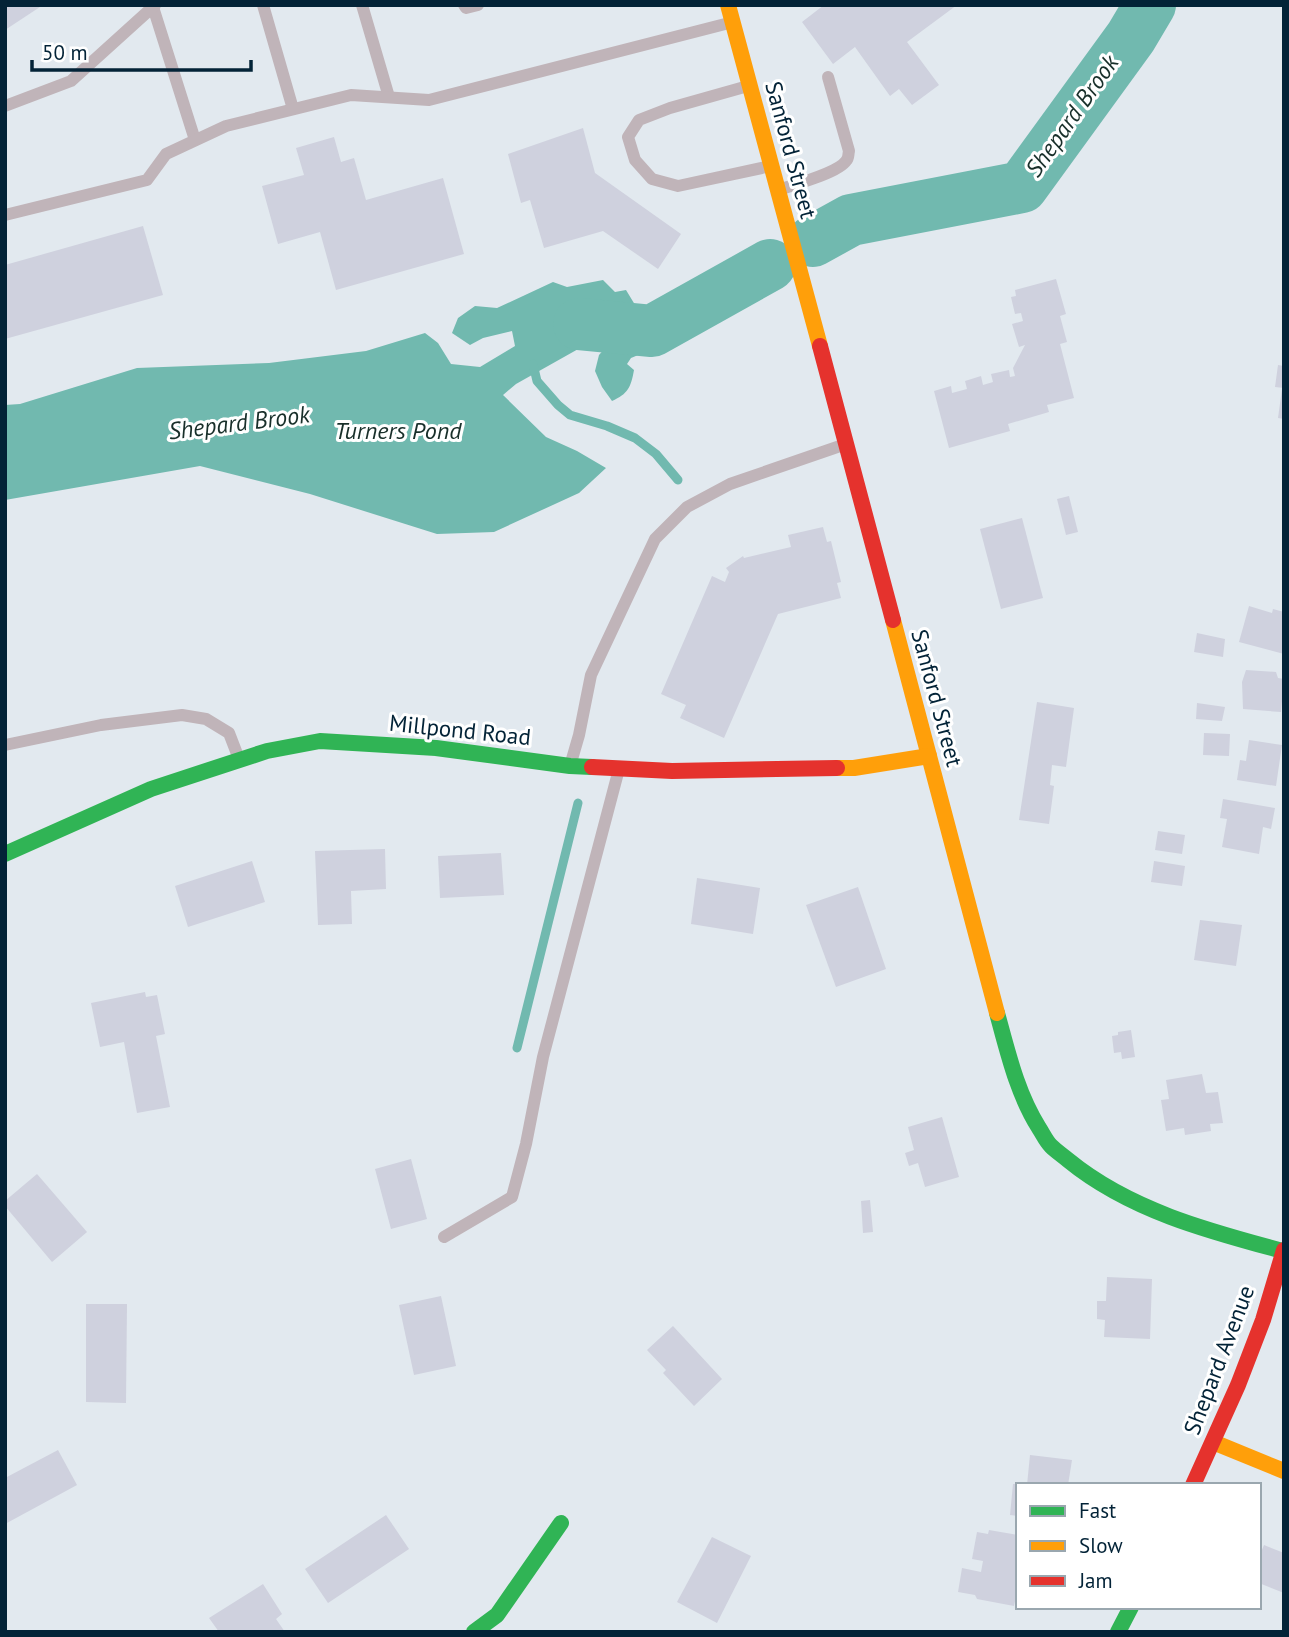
<svg xmlns="http://www.w3.org/2000/svg" width="1289" height="1637" font-family="'PT Sans',sans-serif">
<style>
.water{fill:#71b9af}
.lines{fill:none;stroke-linecap:round;stroke-linejoin:round}
.stream{stroke:#71b9af;stroke-width:9}
.river{stroke:#71b9af;stroke-width:52}
.building{fill:#cfd1de}
.lane{stroke:#c0b4b9;stroke-width:12}
.fast{stroke:#30b455;stroke-width:16}
.slow{stroke:#ff9f0a;stroke-width:16}
.jam{stroke:#e5322d;stroke-width:16}
.labels{text-anchor:middle;stroke-width:6;stroke-linejoin:round;paint-order:stroke}
.street-label{font-size:23px;fill:#032337;stroke:#fff}
.water-label{font-size:24px;font-style:italic;fill:#182f2a;stroke:#fff}
</style>
<rect width="100%" height="100%" fill="#e2e9ef"/>
<path class="water" d="M603,280L615,292L626,290L660,346L631,358L627,364L634,370C631,387 628,394 612,401L602,387L595,371L599,355L607,346L599,344L580,348L516,384L503,395L546,437L577,451L606,468L579,493L494,532L437,534L310,494L200,466L5,500V405L20,404L137,368L269,363L366,351L425,333L438,343L451,364L480,367L515,346L512,331L483,338L470,345L452,333L458,318L475,306L497,308L553,282L567,287Z"/>
<g class="lines">
<g class="stream">
<polyline points="533,364 537,381 558,405 570,415 607,426 635,438 656,454 678,480"/>
<polyline points="517,1048 578,803"/>
</g>
<g class="river">
<polyline points="813,241 851,220 1022,187 1131,37 1150,5"/>
<polyline points="579,324 652,331 770,265"/>
</g>
</g>
<g class="building">
<polygon points="5,5 43,5 5,30"/>
<polygon points="824,5 957,5 907,42 939,85 912,105 899,89 890,96 855,47 833,64 802,22"/>
<polygon points="583,128 595,173 681,234 658,269 603,231 544,248 530,200 521,203 508,154"/>
<polygon points="334,137 341,162 354,158 366,200 443,178 464,254 336,290 320,232 278,244 262,186 304,175 296,148"/>
<polygon points="143,226 163,295 5,339 5,265"/>
<polygon points="1056,279 1066,314 1060,316 1067,342 1060,344 1074,398 1047,405 1049,412 1008,424 1010,431 949,448 934,391 951,386 952,393 967,389 965,381 981,376 983,385 993,382 991,374 1009,370 1010,377 1015,376 1013,368 1025,345 1019,347 1012,324 1023,321 1021,313 1015,314 1011,297 1016,296 1015,290"/>
<polygon points="1278,365 1284,366 1284,388 1275,387"/>
<polygon points="1282,389 1284,389 1284,419 1278,418"/>
<polygon points="1069,496 1078,532 1066,535 1057,499"/>
<polygon points="1022,518 1043,598 1001,609 980,529"/>
<polygon points="823,527 827,542 831,541 841,582 837,583 841,598 778,614 724,738 680,718 686,705 661,694 712,576 725,582 729,572 726,568 743,556 744,558 791,547 788,535"/>
<polygon points="1249,606 1272,613 1273,609 1284,612 1284,654 1239,642"/>
<polygon points="1197,633 1225,639 1223,657 1194,652"/>
<polygon points="1246,670 1276,672 1278,678 1284,679 1281,712 1243,709 1242,682"/>
<polygon points="1037,702 1074,708 1066,767 1052,765 1050,785 1054,786 1049,824 1019,820"/>
<polygon points="1197,703 1225,707 1222,721 1196,719"/>
<polygon points="1204,733 1230,734 1229,756 1203,755"/>
<polygon points="1249,740 1282,745 1276,786 1237,780 1240,760 1246,761"/>
<polygon points="1223,799 1275,808 1271,829 1263,827 1259,854 1222,847 1227,819 1220,818"/>
<polygon points="1158,831 1185,835 1182,854 1155,850"/>
<polygon points="385,849 386,889 351,891 352,924 318,925 315,851"/>
<polygon points="501,853 504,895 440,898 438,856"/>
<polygon points="252,861 265,902 188,927 175,886"/>
<polygon points="1154,861 1185,866 1182,886 1151,882"/>
<polygon points="697,878 760,888 753,934 691,924"/>
<polygon points="858,887 886,969 836,987 806,905"/>
<polygon points="1200,920 1242,925 1236,966 1194,960"/>
<polygon points="145,992 146,997 157,995 165,1034 156,1036 170,1107 137,1113 124,1042 100,1047 91,1003"/>
<polygon points="1131,1030 1135,1057 1122,1059 1121,1052 1114,1053 1112,1036 1118,1035 1118,1032"/>
<polygon points="1202,1074 1206,1093 1218,1092 1223,1123 1210,1124 1211,1131 1185,1135 1184,1128 1166,1131 1161,1100 1169,1099 1166,1080"/>
<polygon points="942,1117 959,1177 925,1187 918,1163 909,1166 905,1153 914,1150 908,1127"/>
<polygon points="411,1159 427,1219 391,1229 375,1169"/>
<polygon points="37,1174 87,1232 52,1262 5,1206 5,1201"/>
<polygon points="870,1200 873,1232 863,1233 861,1201"/>
<polygon points="1107,1277 1152,1279 1150,1339 1104,1337 1105,1320 1097,1319 1097,1301 1106,1301"/>
<polygon points="441,1296 456,1366 414,1375 399,1305"/>
<polygon points="86,1304 127,1304 126,1403 86,1402"/>
<polygon points="673,1326 722,1379 694,1406 663,1373 666,1370 647,1350"/>
<polygon points="58,1450 77,1485 5,1524 5,1478"/>
<polygon points="1030,1455 1072,1460 1068,1485 1027,1485"/>
<polygon points="1013,1484 1018,1484 1018,1516 1010,1515"/>
<polygon points="386,1515 409,1549 328,1603 305,1569"/>
<polygon points="989,1530 1018,1535 1018,1587 1014,1606 977,1599 975,1595 958,1592 962,1568 981,1572 983,1561 972,1559 977,1532 988,1534"/>
<polygon points="712,1537 751,1556 717,1623 677,1602"/>
<polygon points="1264,1545 1284,1553 1284,1593 1259,1583 1259,1557"/>
<polygon points="263,1584 282,1614 276,1619 285,1632 219,1632 209,1618"/>
</g>
<g class="lines">
<g class="lane">
<polyline points="263,5 293,109"/>
<polyline points="362,5 389,97"/>
<polyline points="464,5 466,8 478,5"/>
<polyline points="153,7 195,140"/>
<polyline points="748,86 670,108 639,120 628,137 635,160 652,179 678,186 771,166"/>
<polyline points="5,106 71,81 155,5"/>
<path d="M778,190C793,185 838,173 846,161C849,158 848,155 849,151L828,77"/>
<polyline points="5,215 147,180 166,154 226,126 351,95 429,100 733,22"/>
<polyline points="5,745 101,725 182,715 206,719 229,733 239,759"/>
<polyline points="570,766 579,735 591,675 655,539 687,507 730,484 843,445"/>
<polyline points="444,1237 512,1197 526,1144 543,1057 619,769"/>
</g>
<g class="fast">
<polyline points="5,854 151,789 267,751 320,741 436,748 570,766 592,767"/>
<path d="M997,1013C1008,1053 1017,1093 1039,1128C1043,1134 1046,1141 1051,1146C1056,1151 1062,1155 1068,1160C1129,1210 1208,1231 1283,1251"/>
<polyline points="474,1632 497,1615 561,1523"/>
<polyline points="1118,1632 1131,1607"/>
</g>
<g class="slow">
<polyline points="728,5 820,346"/>
<polyline points="893,620 997,1013"/>
<polyline points="837,768 854,768 929,756"/>
<polyline points="1213,1442 1284,1471"/>
</g>
<g class="jam">
<polyline points="820,346 893,620"/>
<polyline points="592,767 672,771 837,768"/>
<polyline points="1193,1485 1238,1385 1263,1320 1284,1250"/>
</g>
</g>
<g class="labels">
<g class="street-label">
<text transform="translate(791 150) rotate(75)" y="8">Sanford Street</text>
<text transform="translate(937 698) rotate(75)" y="8">Sanford Street</text>
<text transform="translate(460 730) rotate(6)" y="8">Millpond Road</text>
<text transform="translate(1219 1360) rotate(-69)" y="8">Shepard Avenue</text>
</g>
<g class="water-label">
<text transform="translate(1072 116) rotate(-55)" y="8">Shepard Brook</text>
<text transform="translate(239 423) rotate(-7)" y="8">Shepard Brook</text>
<text x="398" y="439">Turners Pond</text>
</g>
</g>
<rect width="1289" height="1637" fill="none" stroke="#032337" stroke-width="14"/>
<rect x="1016" y="1483" width="245" height="126" fill="#ffffff" stroke="#9aa7af" stroke-width="2"/>
<rect x="1030" y="1506" width="35" height="10" fill="#30b455" stroke="#9aa7af" stroke-width="2"/>
<text x="1079" y="1518" font-size="21" fill="#032337">Fast</text>
<rect x="1030" y="1541" width="35" height="10" fill="#ff9f0a" stroke="#9aa7af" stroke-width="2"/>
<text x="1079" y="1553" font-size="21" fill="#032337">Slow</text>
<rect x="1030" y="1576" width="35" height="10" fill="#e5322d" stroke="#9aa7af" stroke-width="2"/>
<text x="1079" y="1588" font-size="21" fill="#032337">Jam</text>
<path d="M32 60v10h219v-10" fill="none" stroke="#032337" stroke-width="3.5"/>
<text x="42" y="60" font-size="21" fill="#032337" stroke="#ffffff" stroke-width="5" paint-order="stroke">50 m</text>
</svg>
